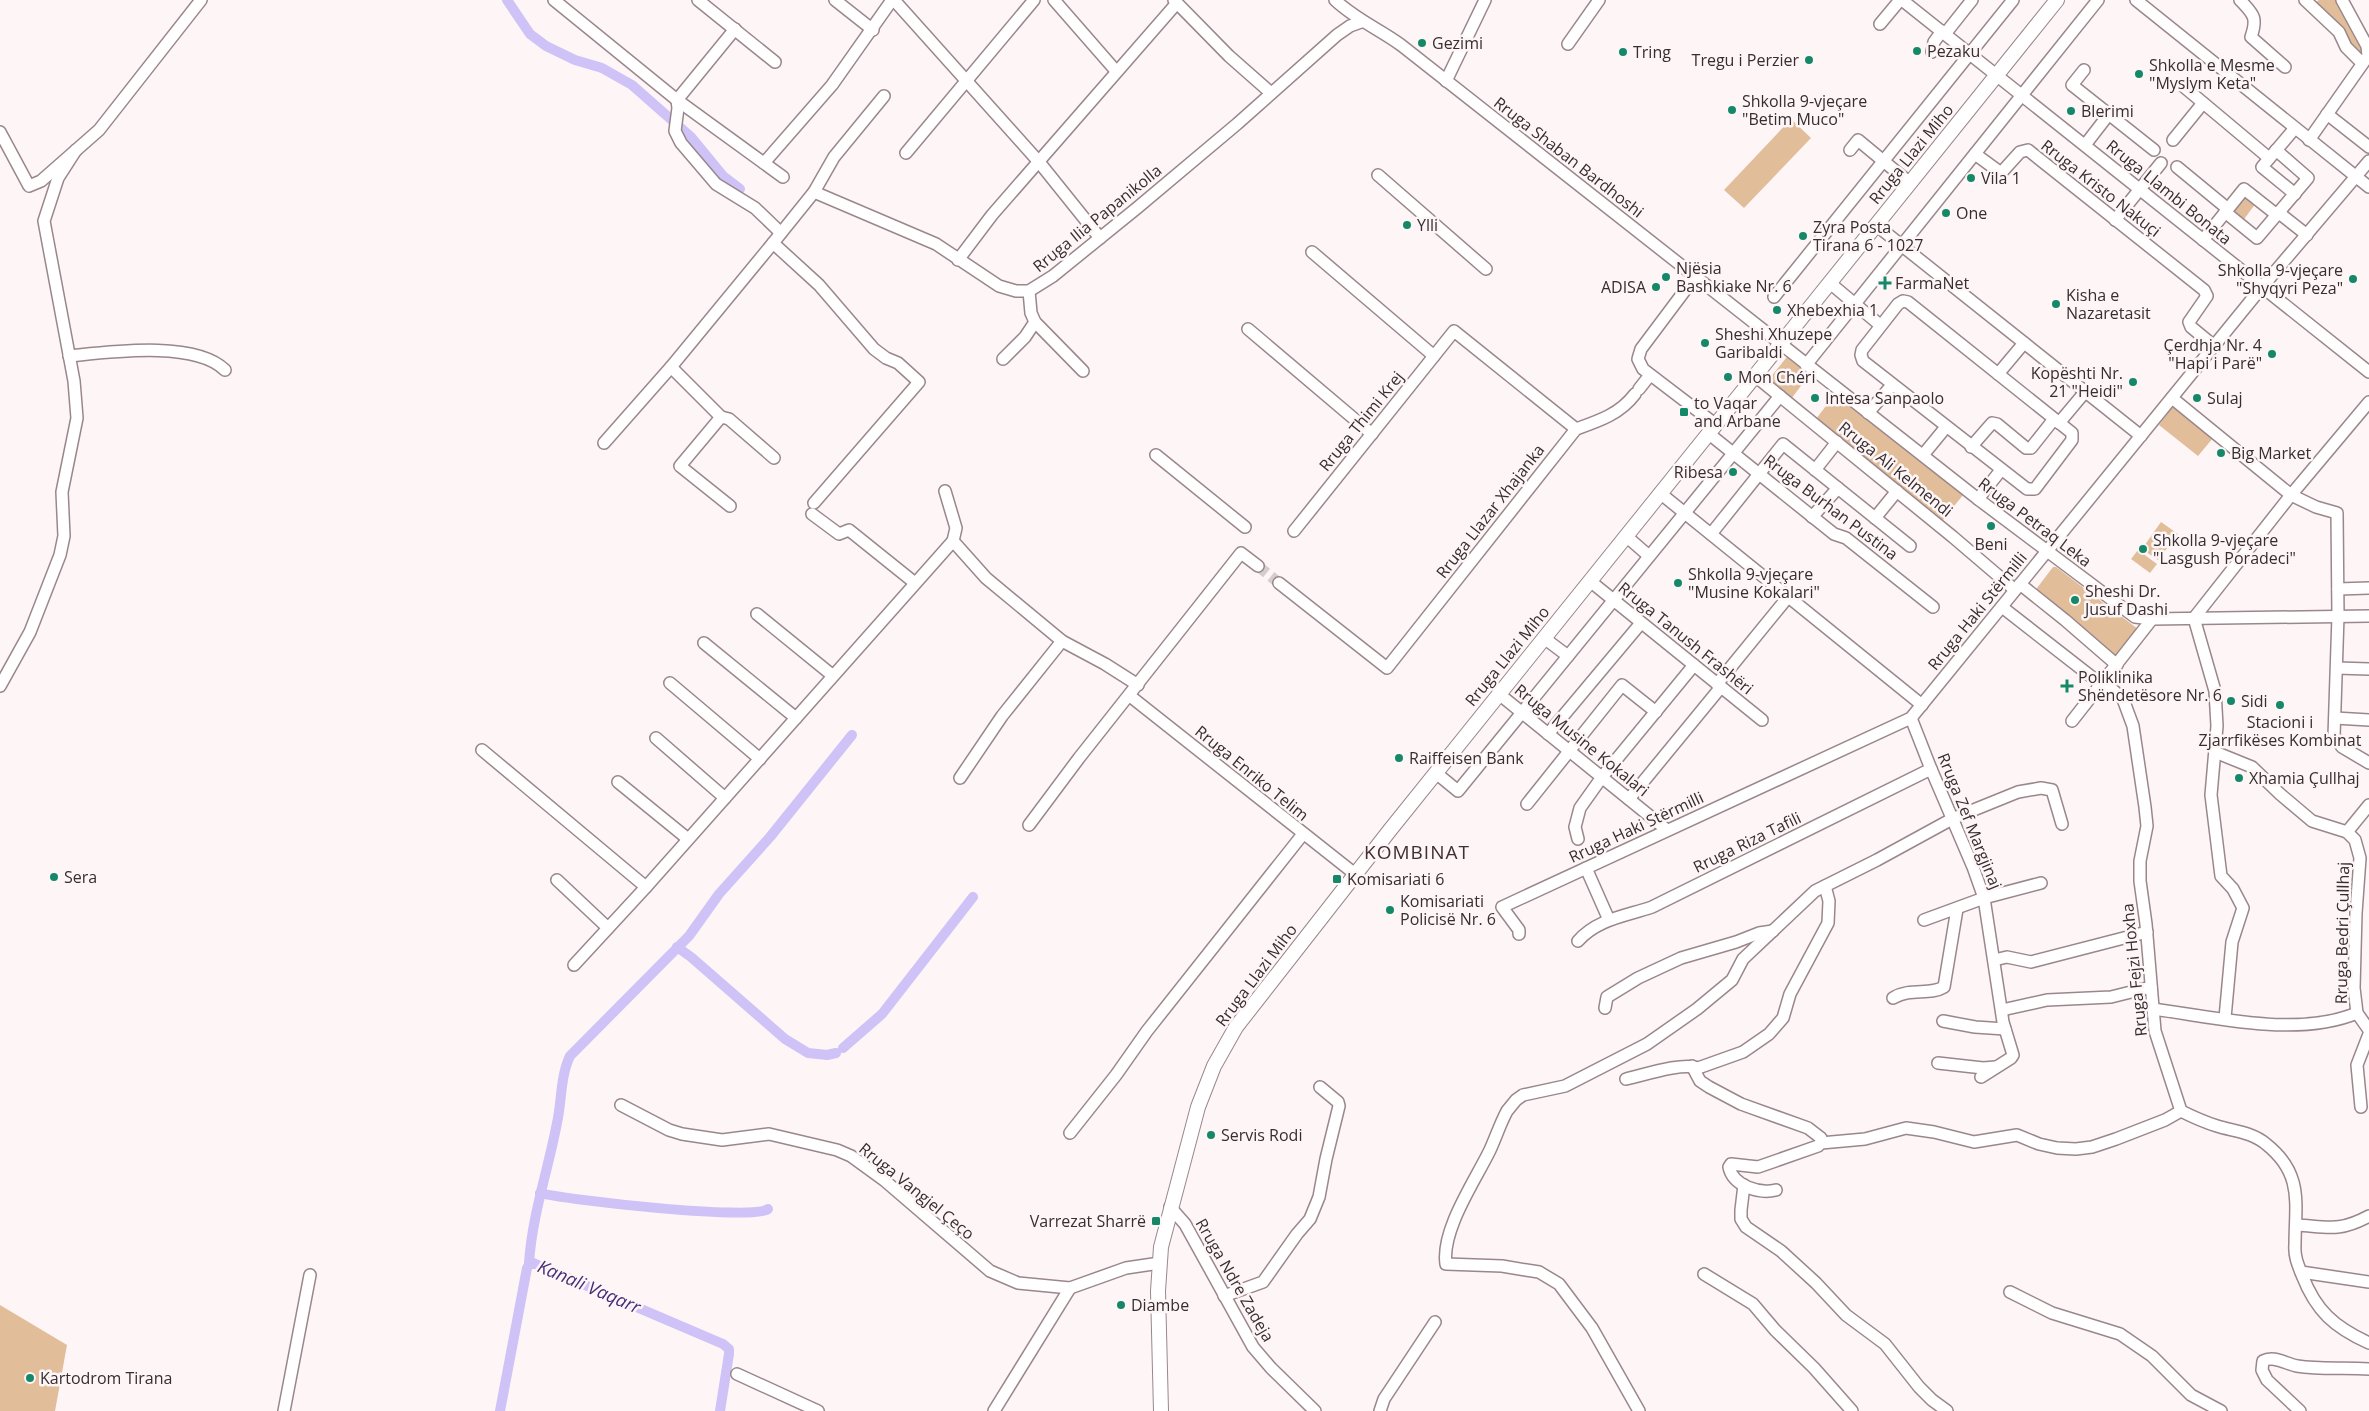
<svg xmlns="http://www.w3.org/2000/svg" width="2369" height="1411" font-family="'Open Sans',sans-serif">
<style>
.green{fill:#e1be99}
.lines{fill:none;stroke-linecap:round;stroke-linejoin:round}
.canal{stroke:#cec2f7;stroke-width:10}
.minor-tunnel{stroke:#d6cdcf;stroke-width:11;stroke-dasharray:11 5.5;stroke-linecap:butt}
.minor-casing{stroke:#9a878c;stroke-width:14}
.major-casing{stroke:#9a878c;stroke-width:16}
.minor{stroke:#fff;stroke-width:11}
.major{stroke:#fff;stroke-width:14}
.poi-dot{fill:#158869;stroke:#fef5f7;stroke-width:2}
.labels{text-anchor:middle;stroke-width:5;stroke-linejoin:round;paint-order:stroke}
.poi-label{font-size:16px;fill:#362e30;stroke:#fef5f7;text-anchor:start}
.street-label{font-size:16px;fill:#362e30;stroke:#fef5f7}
.water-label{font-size:18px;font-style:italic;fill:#452c77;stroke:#fef5f7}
.quarter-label{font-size:19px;letter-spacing:1px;fill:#3f2f33;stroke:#fef5f7}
</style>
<rect width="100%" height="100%" fill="#fef5f7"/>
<g class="green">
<polygon points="2319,0 2338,0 2363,48 2361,54 2357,54 2314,3"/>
<polygon points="1791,119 1811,138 1744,208 1724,190"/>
<polygon points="2245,195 2256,203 2242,222 2231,213"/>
<polygon points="1790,353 1813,370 1788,403 1765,384"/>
<polygon points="1836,393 1963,495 1943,520 1816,419"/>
<polygon points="2173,406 2213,438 2198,456 2159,425"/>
<polygon points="2161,522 2178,534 2158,560 2142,549"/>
<polygon points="2138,550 2157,564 2150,573 2131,559"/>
<polygon points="2053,567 2056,567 2138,629 2116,659 2037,591 2037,588"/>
<polygon points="0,1305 67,1345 55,1411 0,1411"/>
</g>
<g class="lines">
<g class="canal">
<polyline points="507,0 530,34 546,46 575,60 602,68 632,85 691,137 723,176 740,189"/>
<polyline points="677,947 691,957 785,1039 808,1053 827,1055 836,1053"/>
<polyline points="843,1048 882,1014 973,897"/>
<path d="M540,1193C567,1200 753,1221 768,1209"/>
<path d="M529,1263C532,1216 548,1170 557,1123C562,1101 560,1077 570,1056L689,936L719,894L770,837L852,735"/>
<polyline points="500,1411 527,1268 531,1262 723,1344 729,1349 729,1354 720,1411"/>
</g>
<polyline class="minor-tunnel" points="1258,566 1279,583"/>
<defs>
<g id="minor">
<polyline points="554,0 677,100 783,177"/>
<polyline points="698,0 775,62"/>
<polyline points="835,0 873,30"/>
<polyline points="894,0 1039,162 1100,238"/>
<polyline points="1054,0 1116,71"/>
<polyline points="1174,0 1229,56 1271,93"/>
<path d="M1335,0C1355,19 1379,29 1401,45L1978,499L2135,617L2152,619L2369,616"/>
<polyline points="1902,0 2369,372"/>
<polyline points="2136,0 2369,187"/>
<path d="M2240,0C2253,14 2258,17 2251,37L2285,67"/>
<polyline points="2305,0 2339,32 2346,47 2362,63"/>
<polyline points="1880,24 1900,0"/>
<polyline points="1945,34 1972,0"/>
<polyline points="1568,44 1599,0"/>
<polyline points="1932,52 1934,42 1942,31"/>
<polyline points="2084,70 2072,85 2154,150"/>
<polyline points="1446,81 1485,0"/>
<polyline points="2183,86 2269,158"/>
<polyline points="677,100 678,108 675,131 681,143 716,184 755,208 781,233"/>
<polyline points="677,100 735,29"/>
<polyline points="2327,114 2369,147"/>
<polyline points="2295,128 2262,167 2295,194"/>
<polyline points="0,132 29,186 41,181 99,130 201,0"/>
<polyline points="2173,140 2203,103"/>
<polyline points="2309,140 2368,56 2367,46 2342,0"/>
<polyline points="2085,145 2109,114"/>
<polyline points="1850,150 1858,140 1910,183"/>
<polyline points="906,153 1034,0"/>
<polyline points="1975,154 2001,173 2020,152 2028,150 2204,290 2207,296 2189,322 2191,327 2214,346"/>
<polyline points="764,163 832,85 892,0"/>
<polyline points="2177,167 2228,209"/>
<polyline points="1378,175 1486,269"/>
<polyline points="814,192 936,244 999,286 1016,291 1029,291 1053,276 1137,208 1237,124 1337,35 1350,26 1361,22"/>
<polyline points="2225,212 2257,238 2308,178 2276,150"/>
<polyline points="2279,213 2307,235"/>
<polyline points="2115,220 2161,163"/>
<polyline points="1876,225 2141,436"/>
<polyline points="2203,240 2244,189 2277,215"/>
<polyline points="773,243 819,285 874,349 886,358 898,363 919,382 814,503"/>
<polyline points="1312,252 1434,356"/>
<polyline points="958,260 992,215 1177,3"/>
<polyline points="1695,277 1641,349 1638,359 1643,369 1715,424"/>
<polyline points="1830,283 1880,325"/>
<polyline points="1029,291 1031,313 1035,322 1083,371"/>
<polyline points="1774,297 2013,0"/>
<polygon points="1903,301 1908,302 2072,433 2072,440 2035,489 2027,489 1863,361 1861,355 1862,350 1898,304"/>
<polyline points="1248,329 1372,434"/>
<path d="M69,356C109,352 195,340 225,370"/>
<polyline points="1003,359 1025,337 1035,322"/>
<polyline points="1806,365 2098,0"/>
<polyline points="671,367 721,417 680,466 730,506"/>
<polyline points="1998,374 2024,343"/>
<polyline points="1754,375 1953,537 2015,590"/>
<polyline points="1639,389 1650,375"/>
<polyline points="2172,398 2291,495 2316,507 2337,513 2338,616 2334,736 2342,747 2369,763"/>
<polyline points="1868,413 1892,385"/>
<polyline points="721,417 729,419 774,458"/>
<polyline points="2059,423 2085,392"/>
<polyline points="1708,433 1834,534 1846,538 1933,607"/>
<polyline points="604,443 671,367 773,243 814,192 834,157 884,96"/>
<polyline points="1971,447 1992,423 1997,424 2026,448 2031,448 2054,419"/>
<polyline points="1156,455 1245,527"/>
<polyline points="1923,455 1946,427"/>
<polyline points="1815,470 1837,442"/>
<polyline points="945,491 956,528 953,541 986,578 1062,641 1105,664 1138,685"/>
<polyline points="1660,493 1922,705"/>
<polyline points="1978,499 2001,470"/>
<polyline points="812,514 839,534 849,530 915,583"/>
<polyline points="1812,517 1838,488"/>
<polyline points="1875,518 1897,491"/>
<polyline points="1294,531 1454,331 1576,429"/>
<polyline points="1711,534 1783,444 1910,546"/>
<polyline points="1626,536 1649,556"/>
<polyline points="1590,581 1762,720"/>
<path d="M1279,583L1387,668L1576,429C1599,421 1620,414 1635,394"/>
<polyline points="2020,584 2065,620 2117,665"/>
<polyline points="2338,589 2369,588"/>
<path d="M2002,607L2102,685L2113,690L2123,699L2133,726L2145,807L2147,826L2140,861V881L2146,924L2155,1031L2181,1111C2193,1117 2204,1122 2217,1126C2233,1131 2252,1132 2266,1144C2304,1174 2295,1204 2295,1245C2294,1256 2298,1265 2302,1275C2316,1311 2334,1327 2369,1343"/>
<polyline points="757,614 832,675"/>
<polyline points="1544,638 1568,656"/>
<polyline points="704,643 796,718"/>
<polyline points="2337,668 2369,669"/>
<polyline points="670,683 760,759"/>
<polyline points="1717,684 1788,597"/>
<polyline points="0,686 30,632 60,555 64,536 62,492 77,418 74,381 44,221 58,178 76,150"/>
<polyline points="1499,694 1667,830"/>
<polyline points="1130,696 1355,874"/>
<polyline points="1911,718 1931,769 1973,867 1984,898 2003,1022 2013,1055 2011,1058 1981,1077"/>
<polyline points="2335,718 2369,720"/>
<polyline points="2072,721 2152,619"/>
<polyline points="1548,734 1641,623"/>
<polyline points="656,738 725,798"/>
<polyline points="482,750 646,887"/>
<polyline points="2215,752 2252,767 2280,794 2312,821 2347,832 2355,840 2360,858 2356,913 2354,988 2357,1013 2369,1030"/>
<polyline points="1436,773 1458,791 1780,396"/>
<polyline points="960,778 1002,716 1062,641"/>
<polyline points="618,782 688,839"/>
<polyline points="1629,799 1721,687"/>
<polyline points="1527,804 1622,685 1656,712"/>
<polyline points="1029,825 1079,758 1241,553 1258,566"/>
<polyline points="2347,832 2369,805"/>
<polyline points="1578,839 1575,827 1580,808 1602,777 1694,665"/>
<polyline points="1586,868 1609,920"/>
<polyline points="557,880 608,928"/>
<polyline points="1924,920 1984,898 2041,883"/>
<polyline points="1519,934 1519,930 1502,907 1911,718 2262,287 2369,161"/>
<path d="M1578,941C1597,919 1626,916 1652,907L1931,769"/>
<polyline points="1994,960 2007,957 2031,962 2147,932"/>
<polyline points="574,965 646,887 953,541"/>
<path d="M1893,998C1911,987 1929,996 1944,987L1957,909"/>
<polyline points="1605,1008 1607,997 1638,978 1681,958 1736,942 1759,933 1773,931"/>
<path d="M2153,1009C2215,1017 2297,1038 2357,1013"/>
<polyline points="2002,1010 2047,1000 2111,997 2151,987"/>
<polyline points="2225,1018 2232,942 2243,908 2233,889 2221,876 2211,795 2217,726 2215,691 2194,618 2291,495 2369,402"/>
<polyline points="1943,1021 1975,1027 2005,1029"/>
<polyline points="1938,1063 1983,1068 1996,1067"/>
<polyline points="1692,1066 1700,1081 1709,1087 1741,1104 1808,1128 1821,1138 1821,1143"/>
<path d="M1626,1079C1644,1075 1682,1062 1698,1068L1743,1052L1769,1034L1783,1018L1790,994L1828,923L1829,901L1825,886"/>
<polyline points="621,1105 669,1130 682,1134 722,1140 769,1134 837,1150 851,1156 884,1180 990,1271 1018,1283 1070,1288 1126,1268 1160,1263"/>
<polyline points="2361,1107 2357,1065 2369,1034"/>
<polyline points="1070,1133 1116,1075 1147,1031 1303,834"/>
<polyline points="1744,1185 1741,1210 1741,1219 1746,1227 1781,1251 1816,1283 1846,1315 1885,1344 1919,1387 1932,1400 1947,1411"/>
<path d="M1776,1190C1759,1194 1733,1186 1729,1167L1731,1164L1758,1167L1818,1146L1821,1143L1865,1139L1906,1128L1934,1132L1974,1142L2017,1135L2039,1144L2057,1148L2076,1149L2092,1147L2116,1139L2165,1120L2181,1111"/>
<polyline points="1170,1207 1185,1224 1253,1347 1271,1368 1315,1411"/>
<path d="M2297,1225C2329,1227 2339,1232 2369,1216"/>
<polyline points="2301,1272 2369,1282"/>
<polyline points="1704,1274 1753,1304 1775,1330 1814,1368 1852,1411"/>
<polyline points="2010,1292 2052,1313 2120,1334 2152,1356 2191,1395 2221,1411"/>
<polyline points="1224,1296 1263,1282 1297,1234 1310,1219 1319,1197 1326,1159 1339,1106 1338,1102 1320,1087"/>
<polyline points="737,1374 818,1411"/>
<polyline points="284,1411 310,1275"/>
<polyline points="994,1411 1070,1288"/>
<polyline points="1380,1411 1384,1399 1435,1322"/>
<path d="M1639,1411L1592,1328L1559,1284L1539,1272L1526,1270L1502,1266L1446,1264C1441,1230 1475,1181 1490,1150C1496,1137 1500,1124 1507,1111L1516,1100L1523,1095L1565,1086L1647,1044L1697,1009L1732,980L1743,959L1815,891L1877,860L1952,819L1976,809L2018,792L2041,788L2052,790L2062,824"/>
<path d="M2300,1411L2267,1380L2262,1370L2263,1361C2274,1355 2286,1364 2297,1366C2322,1370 2345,1367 2369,1369"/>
</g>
<polyline id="major" points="1161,1411 1158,1291 1161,1247 1198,1107 1214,1066 1236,1027 1390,830 2057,0"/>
</defs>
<use href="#minor" class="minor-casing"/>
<use href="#major" class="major-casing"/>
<use href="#minor" class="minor"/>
<use href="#major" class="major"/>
</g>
<g class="poi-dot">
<circle cx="1422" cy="43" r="5"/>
<circle cx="1917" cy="51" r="5"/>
<circle cx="1623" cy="52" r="5"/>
<circle cx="1809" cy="60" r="5"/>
<circle cx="2139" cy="74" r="5"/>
<circle cx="1732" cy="110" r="5"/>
<circle cx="2071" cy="111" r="5"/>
<circle cx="1971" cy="178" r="5"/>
<circle cx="1946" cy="213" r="5"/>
<circle cx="1407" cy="225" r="5"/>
<circle cx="1803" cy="236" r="5"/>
<circle cx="1666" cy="277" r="5"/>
<circle cx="2353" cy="279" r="5"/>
<path d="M1882.5 275.5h5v5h5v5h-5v5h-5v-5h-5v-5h5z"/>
<circle cx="1656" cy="287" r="5"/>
<circle cx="2056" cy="304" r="5"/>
<circle cx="1777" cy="310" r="5"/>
<circle cx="1705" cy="343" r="5"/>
<circle cx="2272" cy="354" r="5"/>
<circle cx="1728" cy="377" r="5"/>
<circle cx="2133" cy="382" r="5"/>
<circle cx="1815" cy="398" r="5"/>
<circle cx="2197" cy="398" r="5"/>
<rect x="1679" y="407" width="10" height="10" rx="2.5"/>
<circle cx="2221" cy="453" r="5"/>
<circle cx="1733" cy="472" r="5"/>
<circle cx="1991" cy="526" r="5"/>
<circle cx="2143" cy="549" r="5"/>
<circle cx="1678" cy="583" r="5"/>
<circle cx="2075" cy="600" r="5"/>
<path d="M2064.5 678.5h5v5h5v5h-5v5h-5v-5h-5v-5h5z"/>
<circle cx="2231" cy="701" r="5"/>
<circle cx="2280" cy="705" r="5"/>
<circle cx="1399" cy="758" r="5"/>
<circle cx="2239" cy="778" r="5"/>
<circle cx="54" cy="877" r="5"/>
<rect x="1332" y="874" width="10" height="10" rx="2.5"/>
<circle cx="1390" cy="910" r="5"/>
<circle cx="1211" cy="1135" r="5"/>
<rect x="1151" y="1216" width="10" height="10" rx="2.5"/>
<circle cx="1121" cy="1305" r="5"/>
<circle cx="30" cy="1378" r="5"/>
</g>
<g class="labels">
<g class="poi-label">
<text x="1432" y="49">Gezimi</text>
<text x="1927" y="57">Pezaku</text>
<text x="1633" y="58">Tring</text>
<text x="1799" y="66" text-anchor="end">Tregu i Perzier</text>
<text x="2149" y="71">Shkolla e Mesme<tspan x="2149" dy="18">"Myslym Keta"</tspan></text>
<text x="1742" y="107">Shkolla 9-vjeçare<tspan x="1742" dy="18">"Betim Muco"</tspan></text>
<text x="2081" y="117">Blerimi</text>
<text x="1981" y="184">Vila 1</text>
<text x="1956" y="219">One</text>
<text x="1417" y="231">Ylli</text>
<text x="1813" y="233">Zyra Posta<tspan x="1813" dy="18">Tirana 6 - 1027</tspan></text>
<text x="1676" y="274">Njësia<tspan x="1676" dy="18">Bashkiake Nr. 6</tspan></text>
<text x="2343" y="276" text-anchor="end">Shkolla 9-vjeçare<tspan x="2343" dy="18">"Shyqyri Peza"</tspan></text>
<text x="1895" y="289">FarmaNet</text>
<text x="1646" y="293" text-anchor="end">ADISA</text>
<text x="2066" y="301">Kisha e<tspan x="2066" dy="18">Nazaretasit</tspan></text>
<text x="1787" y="316">Xhebexhia 1</text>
<text x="1715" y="340">Sheshi Xhuzepe<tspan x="1715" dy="18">Garibaldi</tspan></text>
<text x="2262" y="351" text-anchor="end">Çerdhja Nr. 4<tspan x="2262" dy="18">"Hapi i Parë"</tspan></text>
<text x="2123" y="379" text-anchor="end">Kopështi Nr.<tspan x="2123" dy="18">21 "Heidi"</tspan></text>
<text x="1738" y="383">Mon Chéri</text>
<text x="1825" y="404">Intesa Sanpaolo</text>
<text x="2207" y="404">Sulaj</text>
<text x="1694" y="409">to Vaqar<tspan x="1694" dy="18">and Arbane</tspan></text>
<text x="2231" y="459">Big Market</text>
<text x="1723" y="478" text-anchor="end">Ribesa</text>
<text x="2153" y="546">Shkolla 9-vjeçare<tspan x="2153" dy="18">"Lasgush Poradeci"</tspan></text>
<text x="1991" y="550" text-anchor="middle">Beni</text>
<text x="1688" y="580">Shkolla 9-vjeçare<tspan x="1688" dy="18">"Musine Kokalari"</tspan></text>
<text x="2085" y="597">Sheshi Dr.<tspan x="2085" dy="18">Jusuf Dashi</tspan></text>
<text x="2078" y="683">Poliklinika<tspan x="2078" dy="18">Shëndetësore Nr. 6</tspan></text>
<text x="2241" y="707">Sidi</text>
<text x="2280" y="728" text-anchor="middle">Stacioni i<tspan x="2280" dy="18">Zjarrfikëses Kombinat</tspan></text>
<text x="1409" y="764">Raiffeisen Bank</text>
<text x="2249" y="784">Xhamia Çullhaj</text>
<text x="64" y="883">Sera</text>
<text x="1347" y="885">Komisariati 6</text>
<text x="1400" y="907">Komisariati<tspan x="1400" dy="18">Policisë Nr. 6</tspan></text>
<text x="1221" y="1141">Servis Rodi</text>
<text x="1146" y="1227" text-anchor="end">Varrezat Sharrë</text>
<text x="1131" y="1311">Diambe</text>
<text x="40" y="1384">Kartodrom Tirana</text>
</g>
<g class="street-label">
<text transform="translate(1911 154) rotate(-51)" y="6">Rruga Llazi Miho</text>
<text transform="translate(1569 157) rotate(38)" y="6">Rruga Shaban Bardhoshi</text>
<text transform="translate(2101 188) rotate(38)" y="6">Rruga Kristo Nakuçi</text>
<text transform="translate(2169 192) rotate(39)" y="6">Rruga Llambi Bonata</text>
<text transform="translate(1097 218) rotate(-39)" y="6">Rruga Ilia Papanikolla</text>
<text transform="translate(1361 421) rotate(-51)" y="6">Rruga Thimi Krej</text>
<text transform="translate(1896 469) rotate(39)" y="6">Rruga Ali Kelmendi</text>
<text transform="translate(1831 507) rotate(37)" y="6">Rruga Burhan Pustina</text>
<text transform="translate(1490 511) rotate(-52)" y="6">Rruga Llazar Xhajanka</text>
<text transform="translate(2035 522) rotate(37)" y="6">Rruga Petraq Leka</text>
<text transform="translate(1977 611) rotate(-51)" y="6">Rruga Haki Stërmilli</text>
<text transform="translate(1686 638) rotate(39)" y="6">Rruga Tanush Frashëri</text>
<text transform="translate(1507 656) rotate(-51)" y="6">Rruga Llazi Miho</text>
<text transform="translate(1582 740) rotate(39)" y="6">Rruga Musine Kokalari</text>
<text transform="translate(1252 773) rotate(39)" y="6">Rruga Enriko Telim</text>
<text transform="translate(1970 821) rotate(68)" y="6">Rruga Zef Margjinaj</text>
<text transform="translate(1636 827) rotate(-25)" y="6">Rruga Haki Stërmilli</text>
<text transform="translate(1747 842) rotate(-26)" y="6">Rruga Riza Tafili</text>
<text transform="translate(2342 933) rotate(-89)" y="6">Rruga Bedri Çullhaj</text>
<text transform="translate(2134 970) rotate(-96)" y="6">Rruga Fejzi Hoxha</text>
<text transform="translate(1256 975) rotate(-53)" y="6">Rruga Llazi Miho</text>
<text transform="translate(917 1191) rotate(39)" y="6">Rruga Vangjel Çeço</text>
<text transform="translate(1235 1280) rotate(60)" y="6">Rruga Ndre Zadeja</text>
</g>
<g class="water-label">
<text transform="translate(589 1287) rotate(23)" y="6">Kanali Vaqarr</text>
</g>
<g class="quarter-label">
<text x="1417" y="859">KOMBINAT</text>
</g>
</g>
</svg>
